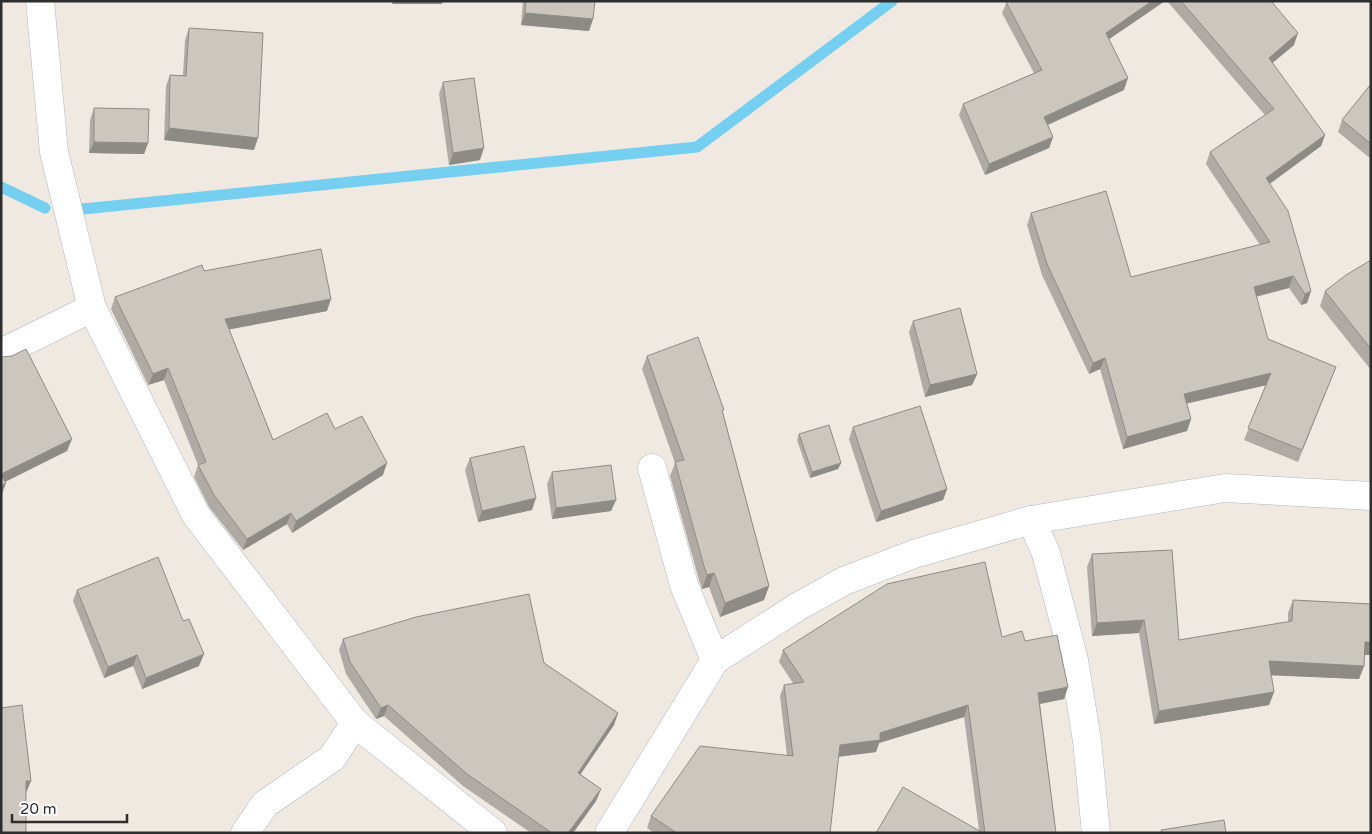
<svg xmlns="http://www.w3.org/2000/svg" width="1372" height="834" font-family="'Varela Round',sans-serif">
<style>
.lines{fill:none;stroke-linecap:round;stroke-linejoin:round}
.stream{stroke:#75cff0;stroke-width:11}
.minor-casing{stroke:#b4b7c1;stroke-width:29}
.minor{stroke:#fff;stroke-width:28}
.wall{fill:#afaba4}
.shaded-wall{fill:#8e8b86}
.building{fill:#cbc7bf;stroke:#8e8b86}
</style>
<rect width="100%" height="100%" fill="#efe9e1"/>
<g class="lines">
<g class="stream">
<polyline points="1,187 45,208"/>
<polyline points="83,209 697,147 892,1"/>
</g>
<defs>
<g id="minor">
<polyline points="40,1 54,152 92,308 196,515 355,723 493,833"/>
<polyline points="1,353 92,308"/>
<polyline points="652,468 684,585 715,660"/>
<polyline points="1031,520 1046,553 1074,660 1087,741 1096,833"/>
<polyline points="245,833 265,804 332,758 355,723"/>
<polyline points="609,833 715,660 799,606 844,581 914,554 1031,520 1225,488 1371,496"/>
</g>
</defs>
<use href="#minor" class="minor-casing"/>
<use href="#minor" class="minor"/>
</g>
<g class="wall">
<polygon points="523,1 595,1 593,19 589,31 521,25"/>
<polygon points="1007,1 1165,1 1109,39 1124,90 1048,125 1053,137 1049,148 985,175 959,115 963,104 1034,73 1002,13"/>
<polygon points="1167,1 1271,1 1294,45 1272,63 1325,135 1321,146 1270,184 1311,291 1307,303 1301,305 1289,288 1256,297 1268,339 1336,367 1298,462 1244,440 1266,385 1186,404 1191,419 1187,431 1123,449 1100,369 1089,374 1042,275 1027,225 1031,213 1131,277 1260,245 1206,164 1210,152 1265,115"/>
<polygon points="189,28 254,150 164,140 166,86 170,75 183,75 185,40"/>
<polygon points="443,82 480,160 449,165 439,94"/>
<polygon points="1371,84 1371,159 1338,132 1342,120"/>
<polygon points="94,108 148,143 144,154 89,153 90,120"/>
<polygon points="1371,260 1371,370 1320,306 1325,291"/>
<polygon points="204,271 327,311 229,329 273,440 335,429 383,475 292,533 287,524 243,550 209,507 194,477 198,465 164,380 148,385 111,309 115,297"/>
<polygon points="913,321 977,374 972,385 925,397 909,332"/>
<polygon points="647,356 723,413 769,586 764,600 720,617 709,587 702,589 699,580 670,476 675,463 642,369"/>
<polygon points="853,427 947,489 943,500 876,522 849,439"/>
<polygon points="799,434 841,463 838,469 810,478 797,440"/>
<polygon points="470,458 532,510 478,522 465,470"/>
<polygon points="552,472 616,500 611,511 552,519 547,484"/>
<polygon points="1092,554 1179,640 1288,622 1288,613 1293,600 1371,604 1371,655 1365,655 1364,666 1359,679 1271,675 1274,692 1269,705 1154,724 1139,633 1092,636 1087,567"/>
<polygon points="77,590 199,666 142,689 133,666 104,678 73,601"/>
<polygon points="1002,637 1025,641 1068,687 1064,699 1040,704 1056,833 876,833 979,830 964,717 879,743 876,752 838,757 830,833 654,833 647,828 651,816 787,756 780,696 784,685 793,683 779,662 783,650"/>
<polygon points="343,639 544,663 618,713 614,725 580,774 601,789 596,801 573,833 531,833 463,786 384,716 376,719 346,674 339,650"/>
</g>
<g class="shaded-wall">
<polygon points="393,1 443,1 442,4 392,4"/>
<polygon points="1152,1 1165,1 1102,44 1106,33"/>
<polygon points="525,13 593,19 589,31 521,25"/>
<polygon points="1298,33 1294,45 1264,70 1269,58"/>
<polygon points="1128,78 1124,90 1040,128 1044,117"/>
<polygon points="169,128 258,138 254,150 164,140"/>
<polygon points="1325,135 1321,146 1262,189 1266,178"/>
<polygon points="1053,137 1049,148 985,175 989,164"/>
<polygon points="94,142 148,143 144,154 89,153"/>
<polygon points="484,148 480,160 449,165 453,153"/>
<polygon points="1293,276 1289,288 1250,298 1254,287"/>
<polygon points="1311,291 1307,303 1301,305 1305,294"/>
<polygon points="331,299 327,311 221,331 225,319"/>
<polygon points="1105,358 1100,369 1089,374 1093,363"/>
<polygon points="168,368 164,380 148,385 153,374"/>
<polygon points="1271,373 1267,385 1179,405 1184,394"/>
<polygon points="977,374 972,385 925,397 930,385"/>
<polygon points="1191,419 1187,431 1123,449 1127,437"/>
<polygon points="72,439 67,451 1,484 1,474"/>
<polygon points="387,463 383,475 292,533 296,521"/>
<polygon points="841,463 838,469 810,478 812,472"/>
<polygon points="6,483 2,494 1,495 1,486"/>
<polygon points="947,489 943,500 876,522 881,511"/>
<polygon points="536,498 532,510 478,522 482,511"/>
<polygon points="616,500 611,511 552,519 556,508"/>
<polygon points="291,513 287,524 243,550 247,539"/>
<polygon points="714,573 709,587 702,589 707,575"/>
<polygon points="769,586 764,600 720,617 725,603"/>
<polygon points="1144,620 1139,633 1092,636 1097,623"/>
<polygon points="1365,642 1371,642 1371,655 1361,655"/>
<polygon points="204,654 199,666 142,689 146,678"/>
<polygon points="137,655 133,666 104,678 108,667"/>
<polygon points="1269,661 1364,666 1359,679 1264,675"/>
<polygon points="1068,687 1064,699 1034,705 1038,693"/>
<polygon points="1274,692 1269,705 1154,724 1159,711"/>
<polygon points="388,705 384,716 376,719 381,708"/>
<polygon points="968,705 964,717 879,743 876,752 835,757 840,745"/>
<polygon points="618,713 614,725 574,784 578,773"/>
<polygon points="26,781 31,781 26,793"/>
<polygon points="601,789 596,801 573,833 568,833"/>
</g>
<g class="building">
<polygon points="526,1 595,1 593,19 525,13"/>
<polygon points="1007,1 1152,1 1106,33 1128,78 1044,117 1053,137 989,164 963,104 1042,70 1006,2"/>
<polygon points="1181,1 1271,1 1298,33 1269,58 1325,135 1266,178 1288,211 1311,291 1305,294 1293,276 1254,287 1268,339 1336,367 1302,450 1248,428 1271,373 1184,394 1191,419 1127,437 1105,358 1093,363 1047,264 1031,213 1106,191 1131,277 1270,242 1210,152 1274,109"/>
<polygon points="189,28 263,33 258,138 169,128 170,75 186,76"/>
<polygon points="474,78 484,148 453,153 443,82"/>
<polygon points="1371,84 1371,144 1342,120"/>
<polygon points="94,108 149,109 148,143 94,142"/>
<polygon points="321,249 331,299 225,319 273,440 327,413 335,429 362,416 387,463 296,521 291,513 247,539 214,495 198,465 206,462 168,368 153,374 115,297 202,265 204,271"/>
<polygon points="1371,260 1371,349 1325,291 1346,275"/>
<polygon points="960,308 977,374 930,385 913,321"/>
<polygon points="698,337 724,410 722,410 769,586 725,603 714,573 707,575 704,566 675,462 684,460 647,356"/>
<polygon points="26,349 72,439 1,474 1,357 12,356"/>
<polygon points="920,406 947,489 881,511 853,427"/>
<polygon points="829,425 841,463 812,472 799,434"/>
<polygon points="524,446 536,498 482,511 470,458"/>
<polygon points="611,465 616,500 556,508 552,472"/>
<polygon points="1,475 6,483 1,486"/>
<polygon points="1172,550 1179,640 1292,621 1293,600 1371,604 1371,642 1365,642 1364,666 1269,661 1274,692 1159,711 1144,620 1097,623 1092,554"/>
<polygon points="158,557 183,621 189,619 204,654 146,678 137,655 108,667 77,590"/>
<polygon points="985,562 1002,637 1022,631 1025,641 1057,635 1068,687 1038,693 1056,833 985,833 968,705 880,733 880,740 840,745 830,833 677,833 651,816 700,746 793,756 784,685 804,682 783,650 887,584"/>
<polygon points="529,594 544,663 618,713 578,773 601,789 568,833 552,833 467,774 388,705 381,708 350,662 343,639 416,617"/>
<polygon points="22,705 31,781 26,781 26,833 1,833 1,708"/>
<polygon points="903,787 983,833 876,833"/>
<polygon points="1224,820 1226,833 1162,833 1161,830"/>
</g>
<rect width="1372" height="834" fill="none" stroke="#2e2e2e" stroke-width="5"/>
<path d="M12 814v8h115v-8" fill="none" stroke="#2e2e2e" stroke-width="2.5"/>
<text x="20" y="814" font-size="15" fill="#2e2e2e" stroke="#ffffff" stroke-width="4" paint-order="stroke">20 m</text>
</svg>
